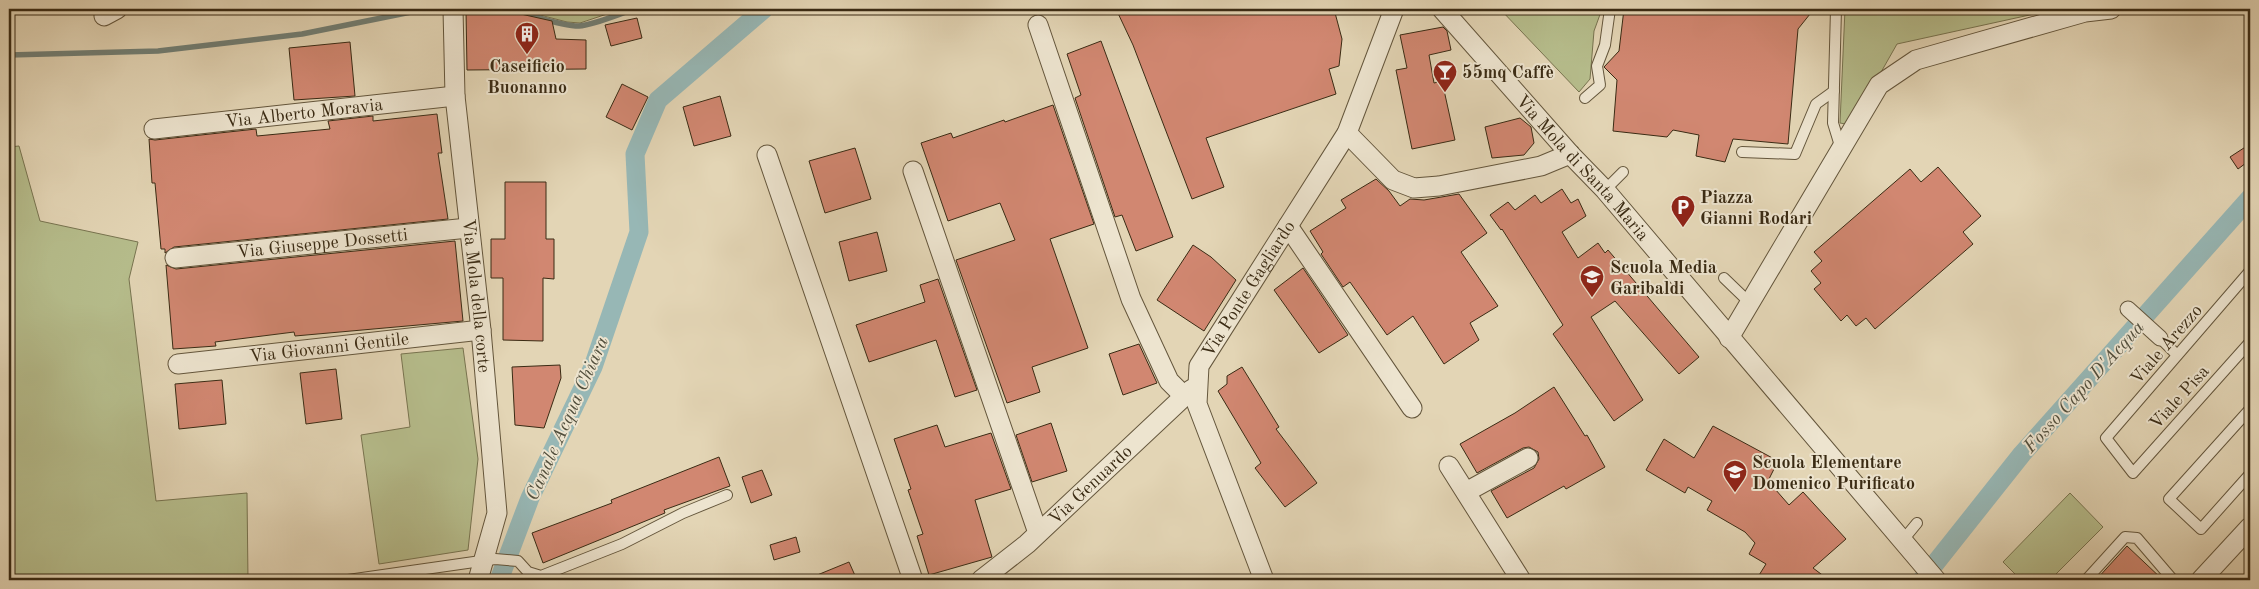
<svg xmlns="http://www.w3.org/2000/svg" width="2259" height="589" font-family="'Old Standard TT',serif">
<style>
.green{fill:#b6bd8c;stroke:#787450}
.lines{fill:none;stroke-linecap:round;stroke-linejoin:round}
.stream{stroke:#727f75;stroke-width:5.5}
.canal{stroke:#97b7b5;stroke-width:19}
.building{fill:#d18771;stroke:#3a2b14}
.service-casing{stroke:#64563c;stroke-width:12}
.pedestrian-casing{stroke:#64563c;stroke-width:17}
.minor-casing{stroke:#64563c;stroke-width:21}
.service{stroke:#ede4cf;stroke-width:10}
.pedestrian{stroke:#ede4cf;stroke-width:15}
.minor{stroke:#ede4cf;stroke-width:19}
.labels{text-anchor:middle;stroke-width:4;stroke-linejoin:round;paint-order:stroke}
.poi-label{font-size:18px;font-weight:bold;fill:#3a2b14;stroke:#ede4cf;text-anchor:start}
.street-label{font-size:18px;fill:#3a2b14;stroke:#ede4cf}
.water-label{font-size:19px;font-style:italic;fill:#514e3c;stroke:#ede4cf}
</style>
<rect width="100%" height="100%" fill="#e3d5b5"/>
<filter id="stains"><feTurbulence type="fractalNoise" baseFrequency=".004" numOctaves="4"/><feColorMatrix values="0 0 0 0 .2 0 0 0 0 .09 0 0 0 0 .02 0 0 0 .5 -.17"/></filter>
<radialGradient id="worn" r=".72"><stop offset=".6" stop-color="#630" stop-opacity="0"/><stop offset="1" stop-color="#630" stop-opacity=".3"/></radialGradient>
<g class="green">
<polygon points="517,9 622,9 580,23 567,22"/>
<polygon points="1500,9 1602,9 1594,31 1590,79 1579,92"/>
<polygon points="1845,9 2057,9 1897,44 1851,125 1840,123"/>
<polygon points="19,146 40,221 138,242 129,279 156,501 247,493 248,580 9,580 9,147"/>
<polygon points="463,348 478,459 468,550 379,564 361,435 410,427 401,354"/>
<polygon points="2070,493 2103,527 2050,580 2021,580 2003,562"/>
</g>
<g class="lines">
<g class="stream">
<path d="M507,9C530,13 557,26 579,26C594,25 619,14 635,9"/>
<polyline points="9,55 158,51 302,34 426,9"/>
</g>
<g class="canal">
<polyline points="499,580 530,498 593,367 639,232 635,154 658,100 764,9"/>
<polyline points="1922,580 2022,454 2250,198"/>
</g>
</g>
<g class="building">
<polygon points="1116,9 1334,9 1342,39 1339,66 1329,69 1336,94 1206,138 1224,187 1192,199 1133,45"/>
<polygon points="1624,9 1814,9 1798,29 1788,144 1733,139 1725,162 1696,156 1699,135 1673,130 1667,137 1613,131 1617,80 1604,67 1619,51"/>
<polygon points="466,10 503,10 552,21 556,39 586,40 586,69 467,70"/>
<polygon points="637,18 642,38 611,46 605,25"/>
<polygon points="1443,27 1447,31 1451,50 1429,55 1434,83 1442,81 1455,140 1412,149 1396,70 1407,68 1400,35"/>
<polygon points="1101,41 1173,237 1136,251 1122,215 1115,217 1075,98 1081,95 1067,54"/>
<polygon points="350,42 355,96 294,100 289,48"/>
<polygon points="622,84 648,97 632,130 606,117"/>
<polygon points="720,96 731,136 694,146 683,107"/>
<polygon points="1053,105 1094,224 1050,239 1088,348 1032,367 1040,392 1007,403 956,260 1015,240 1000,203 948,221 921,143 951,133 953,138 1004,120 1005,122"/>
<polygon points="437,114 442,153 438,153 448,219 174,247 165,253 165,249 161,249 155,183 152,183 149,139 155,140 256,129 257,136 330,129 328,121 373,116 373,121"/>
<polygon points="1520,118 1531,127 1534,143 1524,155 1492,158 1485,127"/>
<polygon points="2250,144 2250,160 2238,169 2230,157"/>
<polygon points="855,148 871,199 825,213 809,161"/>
<polygon points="1938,167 1981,216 1963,232 1973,244 1875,329 1866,318 1856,326 1847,315 1841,321 1814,289 1821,283 1811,271 1822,261 1814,252 1910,169 1921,182"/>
<polygon points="1376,179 1389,191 1400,206 1410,199 1424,200 1459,194 1487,233 1461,252 1498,306 1470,323 1479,340 1444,364 1413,316 1387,335 1350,282 1343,287 1321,254 1323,252 1310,231 1346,208 1341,200"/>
<polygon points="505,182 546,182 546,239 554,239 554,279 543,278 543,341 503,340 503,278 491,278 491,239 505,239"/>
<polygon points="1562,189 1571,203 1578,199 1586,216 1562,232 1578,258 1598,243 1605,253 1608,250 1699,357 1679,374 1615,301 1591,317 1643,400 1614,421 1553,334 1563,325 1502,229 1501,230 1490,215 1508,202 1515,210 1535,195 1541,203"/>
<polygon points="877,232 887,271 849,281 839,242"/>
<polygon points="455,241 463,321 295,336 294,332 215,342 216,346 173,349 166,265 176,269"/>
<polygon points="1193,245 1211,257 1236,280 1204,331 1157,300"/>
<polygon points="1303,268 1348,335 1319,353 1274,290"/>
<polygon points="938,279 977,390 955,397 936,340 869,362 856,325 925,302 920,285"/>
<polygon points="1139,344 1157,383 1123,395 1109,354"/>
<polygon points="560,365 561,378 544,428 515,425 512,367"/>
<polygon points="1242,367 1279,427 1276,429 1317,483 1285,507 1255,468 1261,463 1218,391 1227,384 1227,376"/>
<polygon points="336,369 342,419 306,424 300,373"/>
<polygon points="222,380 226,424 179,429 175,384"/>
<polygon points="1554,387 1585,436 1587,435 1605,467 1566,489 1564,486 1507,518 1491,491 1534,468 1539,459 1538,452 1529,447 1523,448 1477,473 1460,444 1515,413"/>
<polygon points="1051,423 1067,471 1032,482 1016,435"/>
<polygon points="937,425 945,447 991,433 1011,489 975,500 992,557 929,575 917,536 923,534 908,490 911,489 894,439"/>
<polygon points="1713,426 1778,461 1768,481 1789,505 1803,492 1846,539 1813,568 1829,580 1756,580 1766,564 1749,554 1755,543 1745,532 1707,510 1712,501 1688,487 1685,493 1646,470 1664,439 1694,458"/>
<polygon points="719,457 730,486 664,510 665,513 543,563 532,533 612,503 611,500"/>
<polygon points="762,470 772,495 751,503 742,477"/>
<polygon points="796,537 800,552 774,560 770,545"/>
<polygon points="2127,546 2163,580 2096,580"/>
<polygon points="849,562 857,580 805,580"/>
</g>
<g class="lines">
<defs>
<g id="service">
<polyline points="1836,9 1833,123 1841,149"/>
<polyline points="1585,98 1600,85 1597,66 1605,45 1610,9"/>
<polyline points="1742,152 1795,154 1816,104 1834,91"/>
<polyline points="1605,190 1623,172"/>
<polyline points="2250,271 2106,438 2133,473 2250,342"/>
<polyline points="1724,278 1752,305"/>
<polyline points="2160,338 2177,355"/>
<polyline points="2250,409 2169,499 2201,529 2250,474"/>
<polyline points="1903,540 1917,523"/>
<polyline points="348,580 495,559 518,561 528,572 541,576 622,544 683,513 727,495"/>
<polyline points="2086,580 2125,537 2137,538 2173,580"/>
</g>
<polyline id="pedestrian" points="2128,309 2160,338"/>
<g id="minor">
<path id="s1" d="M453,9L455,96L481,330L497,513L478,580"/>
<path id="s2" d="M1442,9L1570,154L1605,190L1936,580"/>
<polyline points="104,16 117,9"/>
<polyline points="1038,25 1131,299 1169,381 1184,396"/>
<path id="s3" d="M154,129L455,96"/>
<polyline points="1347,133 1393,180 1414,188 1439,186 1541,166 1570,154"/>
<polyline points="767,155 913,580"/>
<polyline points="913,171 1038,533"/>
<polyline points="1288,226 1412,408"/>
<path id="s4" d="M175,258L468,228"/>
<polyline points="1729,338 1879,85 1916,60 2085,12 2111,9"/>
<path id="s5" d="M178,364L481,330"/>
<polyline points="1449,466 1521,580"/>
<polyline points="1466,492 1528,458"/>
<path id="s6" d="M981,580L1027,544L1192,389"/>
<path id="s7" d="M1264,580L1197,404L1199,366L1347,133L1394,9"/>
<polyline points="2201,580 2250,527"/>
</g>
</defs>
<use href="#service" class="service-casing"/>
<use href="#pedestrian" class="pedestrian-casing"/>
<use href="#minor" class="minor-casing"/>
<use href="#service" class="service"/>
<use href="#pedestrian" class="pedestrian"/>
<use href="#minor" class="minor"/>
</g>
<defs>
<symbol id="building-pin" viewBox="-11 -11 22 30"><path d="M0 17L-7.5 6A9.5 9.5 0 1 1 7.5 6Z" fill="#8f2418" stroke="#ede4cf"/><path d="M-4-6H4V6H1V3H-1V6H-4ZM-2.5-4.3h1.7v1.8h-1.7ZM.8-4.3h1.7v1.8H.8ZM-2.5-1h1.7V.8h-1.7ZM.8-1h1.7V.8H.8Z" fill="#fff"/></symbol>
<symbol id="bar-pin" viewBox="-11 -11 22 30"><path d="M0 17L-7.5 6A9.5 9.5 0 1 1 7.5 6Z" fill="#8f2418" stroke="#ede4cf"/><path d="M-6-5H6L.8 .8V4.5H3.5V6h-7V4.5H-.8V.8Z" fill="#fff"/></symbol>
<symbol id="parking-pin" viewBox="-11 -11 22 30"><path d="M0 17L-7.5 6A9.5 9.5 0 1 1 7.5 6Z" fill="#8f2418" stroke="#ede4cf"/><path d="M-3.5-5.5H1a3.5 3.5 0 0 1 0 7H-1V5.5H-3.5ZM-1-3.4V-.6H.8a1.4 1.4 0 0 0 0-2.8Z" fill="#fff"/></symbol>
<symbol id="school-pin" viewBox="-11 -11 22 30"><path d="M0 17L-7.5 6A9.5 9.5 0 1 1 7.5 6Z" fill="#8f2418" stroke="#ede4cf"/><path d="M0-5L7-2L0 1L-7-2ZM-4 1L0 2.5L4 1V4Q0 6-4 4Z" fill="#fff"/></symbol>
</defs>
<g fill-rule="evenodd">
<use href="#building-pin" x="513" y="20" width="28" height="38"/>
<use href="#bar-pin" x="1431" y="58" width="28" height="38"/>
<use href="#parking-pin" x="1669" y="193" width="28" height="38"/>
<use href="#school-pin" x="1578" y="263" width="28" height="38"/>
<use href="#school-pin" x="1721" y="458" width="28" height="38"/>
</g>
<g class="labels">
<g class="poi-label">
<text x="527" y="72" text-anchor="middle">Caseificio<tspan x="527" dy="21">Buonanno</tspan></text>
<text x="1462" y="78">55mq Caffè</text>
<text x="1700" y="203">Piazza<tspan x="1700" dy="21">Gianni Rodari</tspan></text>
<text x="1610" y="273">Scuola Media<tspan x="1610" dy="21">Garibaldi</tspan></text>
<text x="1752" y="468">Scuola Elementare<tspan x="1752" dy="21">Domenico Purificato</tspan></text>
</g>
<g class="street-label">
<text dy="6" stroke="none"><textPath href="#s3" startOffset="151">Via Alberto Moravia</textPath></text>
<text dy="6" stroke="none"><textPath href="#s2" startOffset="212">Via Mola di Santa Maria</textPath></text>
<text dy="6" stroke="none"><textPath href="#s4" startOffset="148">Via Giuseppe Dossetti</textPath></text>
<text dy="6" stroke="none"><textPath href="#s7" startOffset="318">Via Ponte Gagliardo</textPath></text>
<text dy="6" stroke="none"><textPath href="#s1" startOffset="288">Via Mola della corte</textPath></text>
<text transform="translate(2166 344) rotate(-49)" y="6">Viale Arezzo</text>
<text dy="6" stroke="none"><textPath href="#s5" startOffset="152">Via Giovanni Gentile</textPath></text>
<text transform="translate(2179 397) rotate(-48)" y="6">Viale Pisa</text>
<text dy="6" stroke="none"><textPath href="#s6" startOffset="145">Via Genuardo</textPath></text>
</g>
<g class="water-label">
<text transform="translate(2083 386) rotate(-48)" y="7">Fosso Capo D'Acqua</text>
<text transform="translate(566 418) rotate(-66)" y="7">Canale Acqua Chiara</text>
</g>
</g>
<rect width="2259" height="589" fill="none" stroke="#e3d5b5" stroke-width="30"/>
<rect x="10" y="10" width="2239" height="569" fill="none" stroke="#3a2b14" stroke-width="2.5"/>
<rect x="15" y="15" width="2229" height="559" fill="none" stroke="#3a2b14"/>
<rect width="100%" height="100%" filter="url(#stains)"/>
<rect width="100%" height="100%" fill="url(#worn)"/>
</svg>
